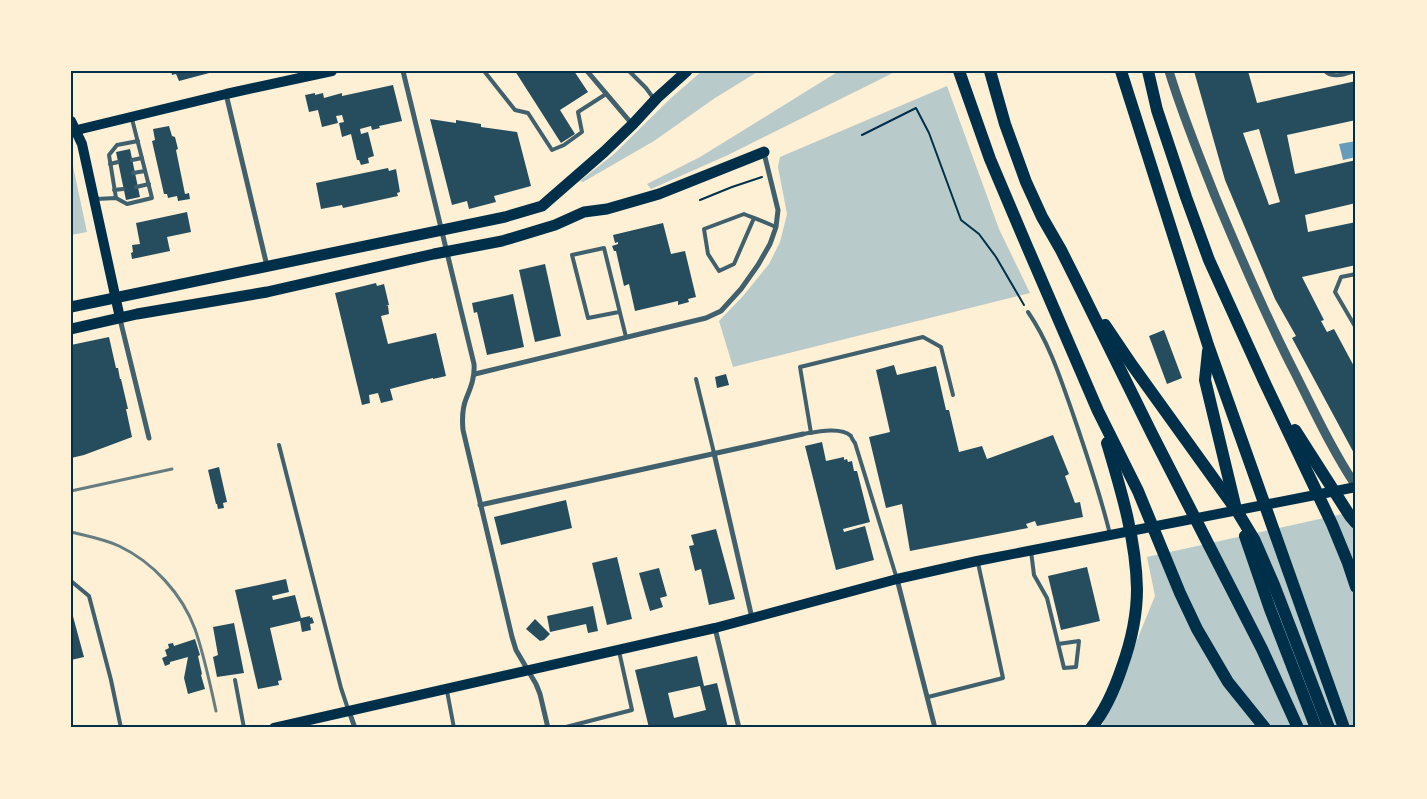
<svg xmlns="http://www.w3.org/2000/svg" width="1427" height="799" font-family="Raleway,sans-serif">
<style>
.green{fill:#b9caca}
.water{fill:#669bbc}
.building{fill:#264d5e;fill-rule:evenodd}
.lines{fill:none;stroke-linecap:round;stroke-linejoin:round}
.path{stroke:#003049;stroke-width:2}
.service{stroke:#3f606c;stroke-width:4}
.minor{stroke:#3f606c;stroke-width:5}
.tertiary{stroke:#3f606c;stroke-width:9}
.secondary{stroke:#003049;stroke-width:10}
.primary{stroke:#003049;stroke-width:11}
.motorway{stroke:#003049;stroke-width:12}
.rail{stroke:#657d81;stroke-width:3}
.neatline{fill:none;stroke:#003049;stroke-width:2}
</style>
<rect width="100%" height="100%" fill="#fdf0d5"/>
<g class="green">
<polygon points="702,71 759,71 715,98 654,141 583,182 580,181 614,154 671,98"/>
<polygon points="839,71 897,71 728,155 651,189 647,184 700,157"/>
<polygon points="947,86 999,229 1030,293 733,367 719,321 743,296 769,264 780,242 787,214 778,167 780,157"/>
<polygon points="71,157 87,232 71,235"/>
<polygon points="1356,511 1356,728 1101,728 1155,596 1147,557"/>
</g>
<polygon class="water" points="1356,141 1356,157 1343,160 1339,144"/>
<g class="building">
<polygon points="171,71 213,71 213,72 179,81 176,74 172,75"/>
<polygon points="515,71 574,71 588,92 560,110 575,134 561,143"/>
<path d="M1194,71H1248L1257,103L1356,81V120L1287,135L1295,174L1356,160V203L1305,215L1308,232L1356,222V265L1302,277L1324,320L1321,321L1327,332L1334,329L1356,370V457L1292,338L1296,336L1275,299L1225,180ZM1259,129L1280,202L1269,205L1243,133Z"/>
<polygon points="393,85 402,121 379,126 380,128 372,130 371,126 360,129 361,134 368,132 374,156 368,158 369,163 361,165 359,160 357,160 351,134 342,137 339,123 344,122 342,115 336,116 338,123 322,127 318,110 309,112 305,95 315,93 315,95 323,93 324,98 342,93 342,96"/>
<polygon points="430,119 456,123 456,120 481,124 481,127 517,132 531,186 494,196 496,202 469,209 467,201 452,205"/>
<polygon points="169,126 172,136 175,137 178,149 176,150 185,194 189,193 190,199 178,201 177,196 168,198 167,194 164,194 152,141 155,140 153,129"/>
<polygon points="130,149 140,197 126,200 116,152"/>
<polygon points="388,168 389,171 396,169 400,192 397,193 398,196 343,208 342,205 321,209 316,183"/>
<polygon points="187,212 191,232 167,237 170,251 132,259 131,253 133,252 132,245 140,244 136,223"/>
<polygon points="663,223 671,254 685,251 696,297 688,299 689,302 678,305 678,301 635,311 629,284 624,286 616,251 614,251 612,246 618,244 618,242 615,243 613,235"/>
<polygon points="545,264 561,336 535,342 519,270"/>
<polygon points="376,283 377,286 384,284 389,305 386,306 388,306 389,314 381,316 388,344 436,333 446,376 433,379 433,378 390,389 393,400 381,403 378,393 369,395 370,403 362,405 335,293"/>
<polygon points="513,294 524,347 487,355 477,312 474,313 472,303"/>
<polygon points="1164,330 1182,378 1167,384 1149,336"/>
<polygon points="109,337 116,368 118,368 120,379 121,379 128,409 126,409 132,437 84,455 71,458 71,345"/>
<polygon points="894,365 897,375 936,366 946,410 949,410 959,452 982,446 987,459 1053,435 1069,474 1065,476 1075,503 1080,502 1083,517 1037,526 1035,521 1026,524 1028,528 910,551 902,504 886,508 869,437 890,432 876,370"/>
<polygon points="726,374 729,385 717,388 715,377"/>
<polygon points="822,442 826,461 844,457 844,460 847,459 848,462 852,461 854,471 857,471 870,522 843,529 844,532 865,526 874,560 836,570 805,446"/>
<polygon points="219,467 227,502 223,503 224,508 218,509 217,504 216,504 208,470"/>
<polygon points="566,500 572,528 501,545 494,517"/>
<polygon points="716,529 735,599 709,605 701,569 695,571 689,546 694,545 691,535"/>
<polygon points="617,557 632,619 607,625 592,563"/>
<polygon points="1087,567 1100,621 1061,630 1048,576"/>
<polygon points="659,568 667,596 660,598 663,607 650,611 639,573"/>
<polygon points="286,579 289,592 272,596 273,600 295,595 301,618 310,616 310,618 312,617 314,623 310,624 311,630 302,632 300,621 270,628 282,680 278,681 279,685 258,689 235,590"/>
<polygon points="593,606 598,631 588,633 586,624 550,632 547,616"/>
<polygon points="71,609 84,657 71,660"/>
<polygon points="535,619 550,634 544,640 540,641 526,629"/>
<polygon points="234,623 244,673 217,677 213,657 218,655 213,627"/>
<polygon points="195,639 200,655 198,656 202,674 201,675 205,689 188,694 184,678 188,657 170,662 170,664 165,666 162,658 167,656 165,650 169,648 168,644 173,643 174,646"/>
<path d="M697,656L704,686L717,683L728,728H649L635,670ZM700,686L706,710L674,718L668,693Z"/>
</g>
<g class="lines">
<g class="path">
<polyline points="862,135 916,108 929,133 961,220 979,234 996,257 1024,305"/>
<polyline points="700,200 732,187 762,177"/>
</g>
<g class="service">
<polyline points="484,71 515,110 528,113 552,150 564,145 582,132 578,112 606,94"/>
<polyline points="629,71 646,88 654,99"/>
<path d="M1325,71C1333,79 1345,74 1355,71"/>
<polyline points="132,160 142,158"/>
<polyline points="110,164 118,162"/>
<polyline points="133,173 145,171"/>
<polyline points="136,187 149,184"/>
<polyline points="114,190 123,189"/>
<polyline points="116,198 109,155 117,145 138,141"/>
<polyline points="96,199 116,198 127,204 152,198 132,119"/>
<path d="M754,218L734,264L719,271L708,254L704,229L744,214C754,218 765,222 776,227"/>
<polyline points="1356,274 1341,277 1335,292 1356,328"/>
<polyline points="619,312 588,318 572,255 604,248 626,337"/>
<path d="M1028,312C1050,344 1061,380 1074,417C1087,455 1100,494 1110,534"/>
<polyline points="696,379 714,453"/>
<polyline points="811,433 800,367 923,337 941,347 953,395"/>
<path d="M803,434C815,432 841,426 851,436C851,437 854,442 855,443L897,579"/>
<polyline points="279,445 341,688 348,709"/>
<polyline points="1031,551 1034,575 1047,598 1064,668 1076,667 1079,641 1058,644"/>
<polyline points="71,581 89,596 111,680 121,728"/>
<polyline points="235,680 244,728"/>
<polyline points="447,691 454,728"/>
<polyline points="928,697 1003,678 978,563"/>
<polyline points="566,727 632,710 619,651"/>
</g>
<g class="minor">
<path d="M403,71L474,364C475,377 471,387 466,399C462,409 462,419 463,430L512,637L516,650L536,684L540,694L548,728"/>
<polyline points="587,71 632,124"/>
<polyline points="226,94 267,266"/>
<polyline points="120,319 149,438"/>
<polyline points="475,374 706,318 721,311 741,289 758,265 770,244 776,227 778,210 764,153"/>
<polyline points="714,453 752,618"/>
<polyline points="480,505 803,434"/>
<polyline points="897,579 935,728"/>
<polyline points="715,628 739,728"/>
<polyline points="349,711 355,728"/>
</g>
<path class="tertiary" d="M1169,71C1182,114 1199,155 1215,196C1240,256 1265,315 1295,373C1314,411 1332,450 1356,486"/>
<g class="secondary">
<polyline points="71,121 82,144 120,318"/>
<polyline points="77,130 226,94 332,71"/>
<polyline points="274,728 715,628 897,579 977,561 1356,487"/>
</g>
<g class="primary">
<polyline points="71,307 505,217 542,206 604,152 633,124 657,98 687,71"/>
<polyline points="71,329 137,314 267,292 434,254 502,241 555,225 584,212 607,209 659,194 764,152"/>
</g>
<g class="motorway">
<polyline points="959,71 990,159 1026,244 1098,411 1138,491 1180,593 1197,629 1228,682 1265,728"/>
<polyline points="990,71 1005,124 1026,182 1042,217 1061,250 1079,286 1152,434 1262,649 1298,728"/>
<polyline points="1121,71 1208,345 1344,728"/>
<polyline points="1148,71 1157,110 1186,197 1209,260 1264,381 1332,524 1348,563 1356,587"/>
<polyline points="1105,325 1132,365 1237,511 1254,539 1274,585 1329,728"/>
<polyline points="1208,351 1205,380 1235,505"/>
<polyline points="1295,430 1350,516 1356,523"/>
<polyline points="1245,536 1270,609 1316,728"/>
<path d="M1091,728C1105,711 1115,688 1122,667C1131,642 1137,615 1137,589C1136,539 1121,490 1107,443"/>
</g>
<g class="rail">
<polyline points="71,491 172,469"/>
<path d="M71,532C87,536 104,539 119,546C153,562 182,594 195,629C204,655 210,683 216,711"/>
</g>
</g>
<rect width="1427" height="799" fill="none" stroke="#fdf0d5" stroke-width="145"/>
<rect x="72" y="72" width="1282" height="654" class="neatline"/>
</svg>
